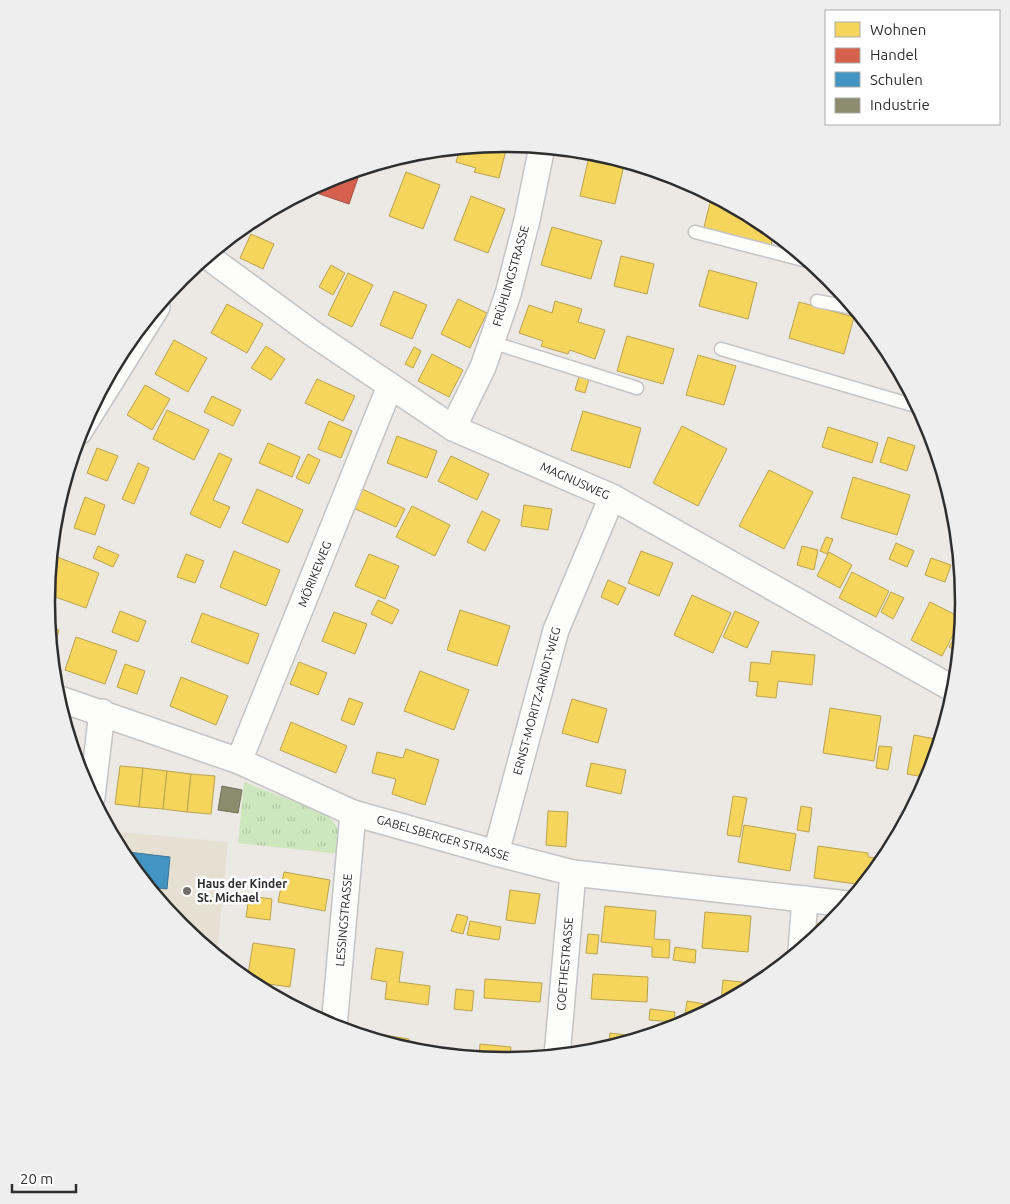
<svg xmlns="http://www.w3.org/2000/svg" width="1010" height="1204" font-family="Ubuntu,sans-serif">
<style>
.education{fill:#e6e0d3}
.grass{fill:url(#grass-tufts)}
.homes{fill:#f6d55c;stroke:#baa34e}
.shops{fill:#d6604d;stroke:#a45144}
.schools{fill:#4393c3;stroke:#3d7596}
.industry{fill:#8c8c6e;stroke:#70705b}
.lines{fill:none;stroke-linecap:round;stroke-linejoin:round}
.service-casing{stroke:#c5c4c5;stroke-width:15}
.minor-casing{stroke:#c5c4c5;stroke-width:28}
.service{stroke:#fcfcfb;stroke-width:12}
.minor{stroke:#fcfcfb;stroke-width:25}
.poi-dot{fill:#706f6e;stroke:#fff;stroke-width:2}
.labels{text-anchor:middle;stroke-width:5;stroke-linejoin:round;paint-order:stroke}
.street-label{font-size:12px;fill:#2e2e2e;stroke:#fff}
.poi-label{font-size:12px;font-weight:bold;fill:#2e2e2e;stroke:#fff;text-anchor:start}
.rim{fill:none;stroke:#2e2e2e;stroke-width:2.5}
</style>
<defs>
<pattern id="grass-tufts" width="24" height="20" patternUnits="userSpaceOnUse" patternTransform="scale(1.25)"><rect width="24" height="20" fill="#cee6be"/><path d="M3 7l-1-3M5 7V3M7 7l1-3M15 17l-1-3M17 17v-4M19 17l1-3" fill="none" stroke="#b1c6a4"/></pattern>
</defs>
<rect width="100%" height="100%" fill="#ece8e4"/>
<polygon class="education" points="110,831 228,842 217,956 180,926 123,857"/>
<path class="grass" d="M244,782L324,813C341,826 340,833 339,854L238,843Z"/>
<g class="homes">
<polygon points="496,144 507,146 499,178 474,172 476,168 456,162 460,148 467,147 480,150 481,146"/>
<polygon points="590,152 625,161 615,204 580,196"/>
<polygon points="406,172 440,185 423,229 389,216"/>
<polygon points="712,195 760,221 774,232 771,246 703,231"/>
<polygon points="471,196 505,209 488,253 454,240"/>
<polygon points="254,218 248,232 241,228 250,220"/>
<polygon points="552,227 602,241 591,279 541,265"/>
<polygon points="251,234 274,244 263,269 240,258"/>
<polygon points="621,256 654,264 647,294 614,286"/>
<polygon points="331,265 345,273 333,295 319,287"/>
<polygon points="709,270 757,283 748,319 699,306"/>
<polygon points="348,273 373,285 352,327 328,315"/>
<polygon points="394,291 427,305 412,339 380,325"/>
<polygon points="458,299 487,313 470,348 441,334"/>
<polygon points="555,301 582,309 578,322 605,330 595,359 570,350 568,354 541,346 543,341 519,333 529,305 552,313"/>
<polygon points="799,302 854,317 844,354 789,338"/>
<polygon points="227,304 263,324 247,353 211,333"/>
<polygon points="627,336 674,349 663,384 617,371"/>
<polygon points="174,340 207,358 188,392 155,374"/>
<polygon points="266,346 285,359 271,380 251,368"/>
<polygon points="414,347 421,351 413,368 405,364"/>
<polygon points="432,354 463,370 449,397 418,381"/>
<polygon points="698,355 736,366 724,405 686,395"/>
<polygon points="580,373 590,376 585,393 575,390"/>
<polygon points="317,379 355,396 343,421 305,403"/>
<polygon points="145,385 170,399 152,430 127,415"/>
<polygon points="212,396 241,410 233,426 204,412"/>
<polygon points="167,410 209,430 194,460 153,439"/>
<polygon points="583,411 641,428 630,468 571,450"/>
<polygon points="329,421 352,431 341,458 318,449"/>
<polygon points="682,426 727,449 698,506 653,483"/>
<polygon points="828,427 878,443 872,463 822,447"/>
<polygon points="397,436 437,451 427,478 387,463"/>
<polygon points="888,437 915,446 907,471 880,462"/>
<polygon points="268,443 300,457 292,477 259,463"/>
<polygon points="97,448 118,456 107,481 87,473"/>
<polygon points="219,453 232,459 213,500 230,507 220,528 190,514"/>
<polygon points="308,454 320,460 309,484 296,478"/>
<polygon points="451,456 489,474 477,500 438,481"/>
<polygon points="138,463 149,468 134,504 122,499"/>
<polygon points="769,470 813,492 784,549 739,526"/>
<polygon points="853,477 910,495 897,535 841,518"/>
<polygon points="360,488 405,509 396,527 351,507"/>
<polygon points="257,489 303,510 288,543 242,523"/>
<polygon points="85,497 105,505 95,535 74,528"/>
<polygon points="524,505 552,509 548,530 521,526"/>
<polygon points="412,506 450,525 435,556 396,537"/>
<polygon points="482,511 500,520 485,551 467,542"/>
<polygon points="826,537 833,539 827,554 820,551"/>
<polygon points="896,543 914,551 907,567 889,559"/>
<polygon points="98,546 119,555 113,567 93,558"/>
<polygon points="802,546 818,550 814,570 797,565"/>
<polygon points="234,551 280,570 266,606 220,587"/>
<polygon points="641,551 673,563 659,596 628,583"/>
<polygon points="829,552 852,565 840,588 817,576"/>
<polygon points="186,554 204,561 195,583 177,577"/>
<polygon points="369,554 399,566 385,599 355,586"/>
<polygon points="57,557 99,573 86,608 47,594 48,580"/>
<polygon points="931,558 951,565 945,582 925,575"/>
<polygon points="852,572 889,591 876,617 839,598"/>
<polygon points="608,580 626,588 618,605 601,597"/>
<polygon points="891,592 904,598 893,619 881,612"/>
<polygon points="692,595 731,613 713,653 674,635"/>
<polygon points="378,600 399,610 392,624 371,614"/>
<polygon points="930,602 962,618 942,656 911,640"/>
<polygon points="460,610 510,626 497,666 447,650"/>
<polygon points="120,611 146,621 138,642 112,632"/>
<polygon points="735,611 759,622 747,648 723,637"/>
<polygon points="334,612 367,624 355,654 322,641"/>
<polygon points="202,613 259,634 248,664 191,642"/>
<polygon points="49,627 59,630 52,656"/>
<polygon points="957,632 961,634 959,652 949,647"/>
<polygon points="76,637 117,651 105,684 65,670"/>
<polygon points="772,651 815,655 812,685 778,681 776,698 756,696 758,682 749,681 751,662 770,664"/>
<polygon points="299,662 327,673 318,695 290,684"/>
<polygon points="125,664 145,671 137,694 117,687"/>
<polygon points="420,671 469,690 454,730 404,711"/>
<polygon points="181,677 228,696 216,725 170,706"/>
<polygon points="349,698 363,703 354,725 341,720"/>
<polygon points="572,699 607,709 598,743 562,733"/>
<polygon points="830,708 881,716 874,761 823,753"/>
<polygon points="291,722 347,746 336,773 280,750"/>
<polygon points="914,735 940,740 929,778 907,774"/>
<polygon points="879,746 892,747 888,770 876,768"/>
<polygon points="406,749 439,760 425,805 392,794 396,779 372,773 377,752 403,758"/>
<polygon points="591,763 626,770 621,794 586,786"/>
<polygon points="120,766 143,768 139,807 115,804"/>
<polygon points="143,768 167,771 163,809 139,807"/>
<polygon points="167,771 191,774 187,812 163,809"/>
<polygon points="191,774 215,776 211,814 187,812"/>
<polygon points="733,796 747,798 740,837 727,835"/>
<polygon points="801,806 812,808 809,832 797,830"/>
<polygon points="548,811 568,812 566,847 546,845"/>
<polygon points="744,825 796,834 790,871 738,862"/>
<polygon points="818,846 868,853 868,857 885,859 863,885 814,878"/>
<polygon points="284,872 330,880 325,911 278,902"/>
<polygon points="510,890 540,894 535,924 506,920"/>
<polygon points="249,896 272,899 270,920 246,917"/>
<polygon points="605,906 656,911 654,939 670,940 669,958 652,957 652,947 601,942"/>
<polygon points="705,912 751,916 748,952 702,948"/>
<polygon points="457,914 468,917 463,934 451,931"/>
<polygon points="470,921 501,927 499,940 467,935"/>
<polygon points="816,923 831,925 814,939"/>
<polygon points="588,934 599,935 597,954 586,953"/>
<polygon points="253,943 295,949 290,987 247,981"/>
<polygon points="675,947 696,950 695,963 673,960"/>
<polygon points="376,948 403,952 399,982 430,986 428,1005 385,999 387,982 371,979"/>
<polygon points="593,974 648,977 647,1002 591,999"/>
<polygon points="485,979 542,983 540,1002 484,998"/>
<polygon points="723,980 760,984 721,1004"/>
<polygon points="456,989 474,991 472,1011 454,1009"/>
<polygon points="687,1001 717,1006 688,1022 684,1021"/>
<polygon points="650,1009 675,1012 674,1022 649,1020"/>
<polygon points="365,1032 409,1039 407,1049 364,1036"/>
<polygon points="610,1033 642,1037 608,1048"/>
<polygon points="480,1044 511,1047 510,1060 479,1058"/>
</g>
<polygon class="shops" points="361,169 349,204 308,190 330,178"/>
<polygon class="schools" points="120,851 170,857 167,889 148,887 123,857"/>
<polygon class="industry" points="222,786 242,790 238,813 218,810"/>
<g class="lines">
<defs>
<g id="service">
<polyline points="695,232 811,262"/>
<polyline points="817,301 854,308"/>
<polyline points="491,342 637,388"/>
<polyline points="721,349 919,407"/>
</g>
<g id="minor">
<polyline points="207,256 312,333 453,428 612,497 955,690"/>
<polyline points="453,428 483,367 508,294 527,220 542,147"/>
<polyline points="79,432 157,307"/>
<polyline points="57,698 239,761 353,813 496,853 573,873 848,904"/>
<polyline points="239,761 390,386"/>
<polyline points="92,797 102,712"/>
<polyline points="496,853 556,630 612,497"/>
<polyline points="801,950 805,899"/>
<polyline points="334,1027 353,813"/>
<polyline points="557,1056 573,873"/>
</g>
</defs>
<use href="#service" class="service-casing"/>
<use href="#minor" class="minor-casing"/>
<use href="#service" class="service"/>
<use href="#minor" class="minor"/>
</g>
<circle class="poi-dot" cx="187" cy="891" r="5"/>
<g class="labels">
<g class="street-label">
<text transform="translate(511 276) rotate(-74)" y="4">FRÜHLINGSTRASSE</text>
<text transform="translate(575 481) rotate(24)" y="4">MAGNUSWEG</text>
<text transform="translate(315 574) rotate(-68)" y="4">MÖRIKEWEG</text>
<text transform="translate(537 701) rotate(-75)" y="4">ERNST-MORITZ-ARNDT-WEG</text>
<text transform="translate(443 838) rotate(16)" y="4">GABELSBERGER STRASSE</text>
<text transform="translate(344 920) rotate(-85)" y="4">LESSINGSTRASSE</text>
<text transform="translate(565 964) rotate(-85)" y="4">GOETHESTRASSE</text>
</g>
<g class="poi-label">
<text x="197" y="888">Haus der Kinder<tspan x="197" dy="14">St. Michael</tspan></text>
</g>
</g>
<path d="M0 0H1010V1204H0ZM55 602a450 450 0 1 1 900 0a450 450 0 1 1-900 0Z" fill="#eee" fill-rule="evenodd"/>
<path class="rim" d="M55 602a450 450 0 1 1 900 0a450 450 0 1 1-900 0Z"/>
<rect x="825" y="10" width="175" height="115" fill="#ffffff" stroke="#ababab"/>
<rect x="835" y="22" width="25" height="15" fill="#f6d55c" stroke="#ababab"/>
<text x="870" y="35" font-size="15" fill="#2e2e2e">Wohnen</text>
<rect x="835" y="48" width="25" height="15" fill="#d6604d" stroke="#ababab"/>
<text x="870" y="60" font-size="15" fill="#2e2e2e">Handel</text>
<rect x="835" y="72" width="25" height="15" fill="#4393c3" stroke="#ababab"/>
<text x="870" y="85" font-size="15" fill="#2e2e2e">Schulen</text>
<rect x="835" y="98" width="25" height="15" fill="#8c8c6e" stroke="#ababab"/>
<text x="870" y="110" font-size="15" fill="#2e2e2e">Industrie</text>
<path d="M12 1184v8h64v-8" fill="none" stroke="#2e2e2e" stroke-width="2.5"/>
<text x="20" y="1184" font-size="15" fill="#2e2e2e" stroke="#ffffff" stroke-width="4" paint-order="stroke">20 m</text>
</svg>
